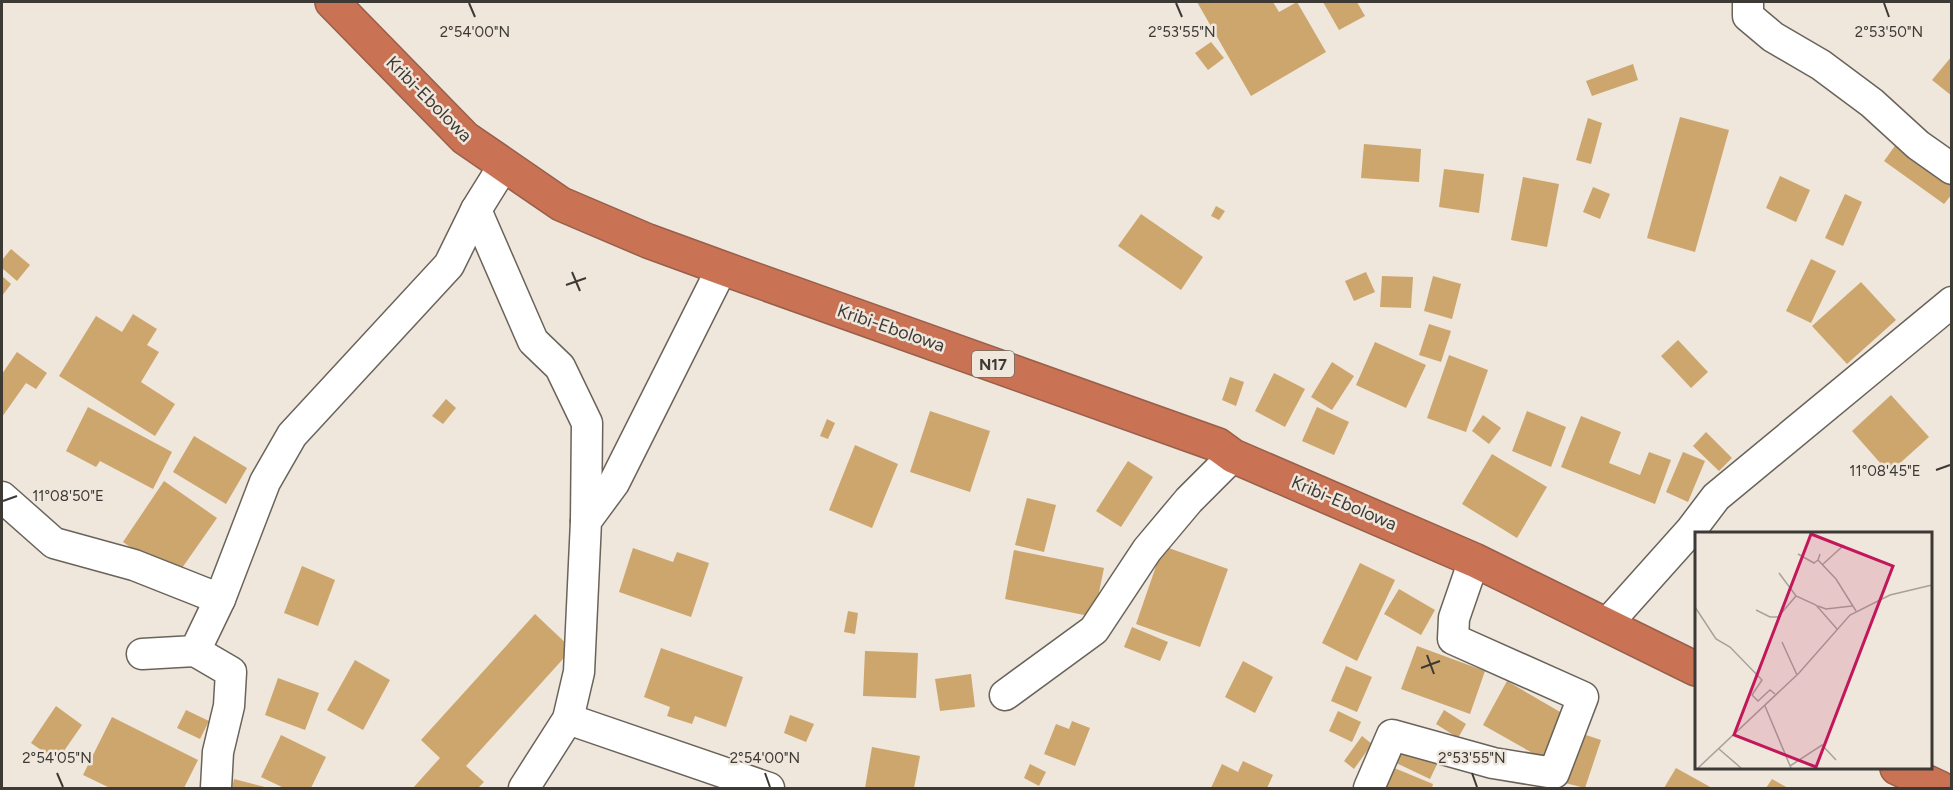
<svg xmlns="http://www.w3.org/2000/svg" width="1953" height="790" font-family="Figtree,sans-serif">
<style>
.building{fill:#cda66d}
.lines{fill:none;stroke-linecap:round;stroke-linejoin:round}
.minor-casing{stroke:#6a635a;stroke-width:33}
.highway-casing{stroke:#985f4a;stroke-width:36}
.minor{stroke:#fff;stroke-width:30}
.highway{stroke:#c97354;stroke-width:33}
.ticks{fill:none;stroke:#3d3a36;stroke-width:2}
.labels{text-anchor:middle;stroke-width:5;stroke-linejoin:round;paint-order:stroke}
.shield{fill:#efe6dc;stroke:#726e68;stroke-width:1.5}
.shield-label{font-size:16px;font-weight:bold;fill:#3d3a36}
.street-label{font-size:18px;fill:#3d3a36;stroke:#efe6dc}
.inset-road{fill:none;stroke:#a8a19a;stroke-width:1.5}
.view{fill:#c2185b;fill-opacity:0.15;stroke:#c2185b;stroke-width:3}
.inset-edge{fill:none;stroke:#3d3a36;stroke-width:3}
.ticks-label{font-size:15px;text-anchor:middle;fill:#3d3a36;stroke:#efe6dc;stroke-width:5;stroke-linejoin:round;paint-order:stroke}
</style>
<rect width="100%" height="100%" fill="#efe6dc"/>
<g class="building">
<polygon points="1197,2 1273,2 1279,12 1297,2 1326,52 1251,96"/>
<polygon points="1323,2 1357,2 1365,16 1339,30"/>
<polygon points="1211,42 1224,58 1208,70 1195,53"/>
<polygon points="1952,56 1952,96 1932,80"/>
<polygon points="1633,64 1638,80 1592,96 1586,81"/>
<polygon points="1680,117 1729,130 1695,252 1647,238"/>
<polygon points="1588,118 1602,123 1591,164 1576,160"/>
<polygon points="1897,143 1952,183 1952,194 1944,204 1884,161"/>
<polygon points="1364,144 1421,149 1419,182 1361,178"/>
<polygon points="1444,169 1484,174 1479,213 1439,207"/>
<polygon points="1780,176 1810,190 1796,222 1766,208"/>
<polygon points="1523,177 1559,184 1547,247 1511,240"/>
<polygon points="1593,187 1610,194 1600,219 1583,212"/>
<polygon points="1845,194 1862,202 1843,246 1825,238"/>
<polygon points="1216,206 1225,211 1219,220 1211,216"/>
<polygon points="1141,214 1203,257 1181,290 1118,246"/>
<polygon points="11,249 30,265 17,281 2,268 2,260"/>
<polygon points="1811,259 1836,271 1811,323 1786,311"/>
<polygon points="1366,272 1375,292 1354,301 1345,281"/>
<polygon points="2,276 11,284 2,296"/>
<polygon points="1382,276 1413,277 1411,308 1380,307"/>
<polygon points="1433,276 1461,284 1452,319 1424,311"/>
<polygon points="1861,282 1896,320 1847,364 1812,326"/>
<polygon points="133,314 157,329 147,345 159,352 141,382 175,404 155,436 59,376 96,316 122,332"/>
<polygon points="1429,324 1451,331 1441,362 1419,355"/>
<polygon points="1678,340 1708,372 1691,388 1661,356"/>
<polygon points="1375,342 1426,365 1406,408 1356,385"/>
<polygon points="17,352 47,373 36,389 26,383 2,417 2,374"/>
<polygon points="1449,355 1488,370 1466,432 1427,418"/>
<polygon points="1332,362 1354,376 1332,410 1311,397"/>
<polygon points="1274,373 1305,389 1285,427 1255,411"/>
<polygon points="1230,377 1244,382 1236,406 1222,400"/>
<polygon points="1891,395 1929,437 1889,473 1852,431"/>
<polygon points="446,399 456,408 443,424 432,416"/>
<polygon points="88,407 172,452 153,489 100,461 96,467 66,451"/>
<polygon points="1317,407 1349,422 1334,455 1302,441"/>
<polygon points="930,411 990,431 970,492 910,472"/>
<polygon points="1527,411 1566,427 1551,467 1512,451"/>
<polygon points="1483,415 1501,428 1489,444 1472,431"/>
<polygon points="1581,416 1621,432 1609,463 1640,475 1649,452 1671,460 1655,504 1561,467"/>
<polygon points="827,419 835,423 828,439 820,436"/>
<polygon points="1706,432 1732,458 1719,471 1693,446"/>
<polygon points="194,436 247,468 226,504 173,472"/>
<polygon points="855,445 898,464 872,528 829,510"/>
<polygon points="1683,452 1705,461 1688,502 1666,492"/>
<polygon points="1492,454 1547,487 1517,538 1462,504"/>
<polygon points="1128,461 1153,477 1121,527 1096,511"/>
<polygon points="164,481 217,518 175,578 123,542"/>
<polygon points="1027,498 1056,505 1044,552 1015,545"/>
<polygon points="1163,546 1228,569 1200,647 1136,624"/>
<polygon points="633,548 673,562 677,552 709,563 691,617 619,592"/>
<polygon points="1014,550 1104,568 1094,617 1005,599"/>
<polygon points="1360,563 1395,580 1357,661 1322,643"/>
<polygon points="302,566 335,580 318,626 284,613"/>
<polygon points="1399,589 1435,610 1421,635 1384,614"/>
<polygon points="848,611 858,613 855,634 844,632"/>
<polygon points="535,614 572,649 466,766 484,782 478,788 413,788 440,758 421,740"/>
<polygon points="1132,627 1168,642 1160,661 1124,647"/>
<polygon points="1417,646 1485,671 1470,714 1401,689"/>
<polygon points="661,648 743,677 726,727 695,716 692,724 667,716 670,707 644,697"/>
<polygon points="865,651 918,653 916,698 863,696"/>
<polygon points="355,660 390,680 363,730 327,710"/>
<polygon points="1243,661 1273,677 1255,713 1225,697"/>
<polygon points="1346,666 1372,677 1357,712 1331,701"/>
<polygon points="971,674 975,707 940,711 935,679"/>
<polygon points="278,678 319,693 305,730 265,715"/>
<polygon points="1507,681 1567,716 1543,759 1483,725"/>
<polygon points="56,706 82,725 57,761 31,743"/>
<polygon points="186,710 209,721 200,739 177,728"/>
<polygon points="1444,710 1466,724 1458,738 1436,724"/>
<polygon points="1338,711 1361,722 1352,742 1329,731"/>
<polygon points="790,715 814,724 806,742 784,733"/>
<polygon points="112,717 198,760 184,788 110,788 83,775"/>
<polygon points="1072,721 1090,728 1075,766 1044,754 1056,724 1069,729"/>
<polygon points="1577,732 1601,740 1585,788 1561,782"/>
<polygon points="281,735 326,757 311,788 284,788 261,777"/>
<polygon points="1362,736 1372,744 1354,769 1344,761"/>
<polygon points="1400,742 1439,760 1430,779 1392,761"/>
<polygon points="872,747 920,756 914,788 865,788"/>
<polygon points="1243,761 1273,775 1267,788 1211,788 1222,764 1238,772"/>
<polygon points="1030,764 1046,772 1039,786 1024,778"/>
<polygon points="1387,765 1433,784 1432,788 1377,788"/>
<polygon points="1676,768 1712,788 1664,788"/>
<polygon points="234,779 269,788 232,788"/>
<polygon points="1772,779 1788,788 1766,788"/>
</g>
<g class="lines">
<defs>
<g id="minor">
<polyline points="1748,2 1748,16 1773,37 1821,65 1872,103 1918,145 1952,169"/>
<polyline points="476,210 533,341 560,367 587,423 586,521"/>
<polyline points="2,497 54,543 134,565 220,599"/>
<polyline points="1606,625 1691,530 1716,497 1952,302"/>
<polyline points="195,651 231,672 229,706 218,752 216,788"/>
<polyline points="142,654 195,651 220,599 265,482 292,435 449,265 476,210 504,165"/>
<polyline points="1005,695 1094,630 1147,550 1189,500 1233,456"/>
<polyline points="568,719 769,788"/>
<polyline points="524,788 568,719 579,672 586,521 614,483 722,268"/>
<polyline points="1369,788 1392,735 1493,763 1554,773 1583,697 1453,639 1454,618 1474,560"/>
</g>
<g id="highway">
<polyline points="332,2 465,138 561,204 648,241 722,268 1218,445 1233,456 1474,560 1696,669"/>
<polyline points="1897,768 1940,788"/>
</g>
</defs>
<use href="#minor" class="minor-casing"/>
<use href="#highway" class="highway-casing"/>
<use href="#minor" class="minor"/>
<use href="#highway" class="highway"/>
</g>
<path class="ticks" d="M469,3L475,17M1176,3L1182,17M1884,3L1889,17M572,272L580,291M566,285L586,278M1936,470L1950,465M3,501L17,496M1427,655L1434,674M1421,668L1440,661M57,773L63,787M765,773L770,787M1472,773L1477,787"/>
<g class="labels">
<rect class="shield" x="972" y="351" width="42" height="26" rx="4.5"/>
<g class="shield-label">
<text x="993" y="370">N17</text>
</g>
<g class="street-label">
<text transform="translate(429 99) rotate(45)" y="6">Kribi-Ebolowa</text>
<text transform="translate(891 328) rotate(19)" y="6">Kribi-Ebolowa</text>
<text transform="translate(1344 503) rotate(23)" y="6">Kribi-Ebolowa</text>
</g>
</g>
<g transform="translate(1695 532)">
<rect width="237" height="237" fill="#efe6dc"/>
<path class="inset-road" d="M103,22L119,31L123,28M125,22L123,28L141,47L161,79M127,33L149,13M84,41L101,64L121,73L142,97M123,74L131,77L157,74M0,75L21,107L35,115L67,148L57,163L63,169L75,158L80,162M61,78L75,85H83L101,64M87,110L102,143M70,174L96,236M24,217L46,236M95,234L127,213L141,228M3,236L104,141L155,83L195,63L237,53"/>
<path class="view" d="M116,2L198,34L121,235L39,203Z"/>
<rect width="237" height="237" class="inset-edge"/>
</g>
<g class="ticks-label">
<text x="475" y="37">2°54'00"N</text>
<text x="1182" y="37">2°53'55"N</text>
<text x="1889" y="37">2°53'50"N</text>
<text x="1885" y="476">11°08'45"E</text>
<text x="68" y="501">11°08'50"E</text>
<text x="57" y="763">2°54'05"N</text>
<text x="765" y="763">2°54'00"N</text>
<text x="1472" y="763">2°53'55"N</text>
</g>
<rect width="1953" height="790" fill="none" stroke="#3d3a36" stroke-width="6"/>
</svg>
